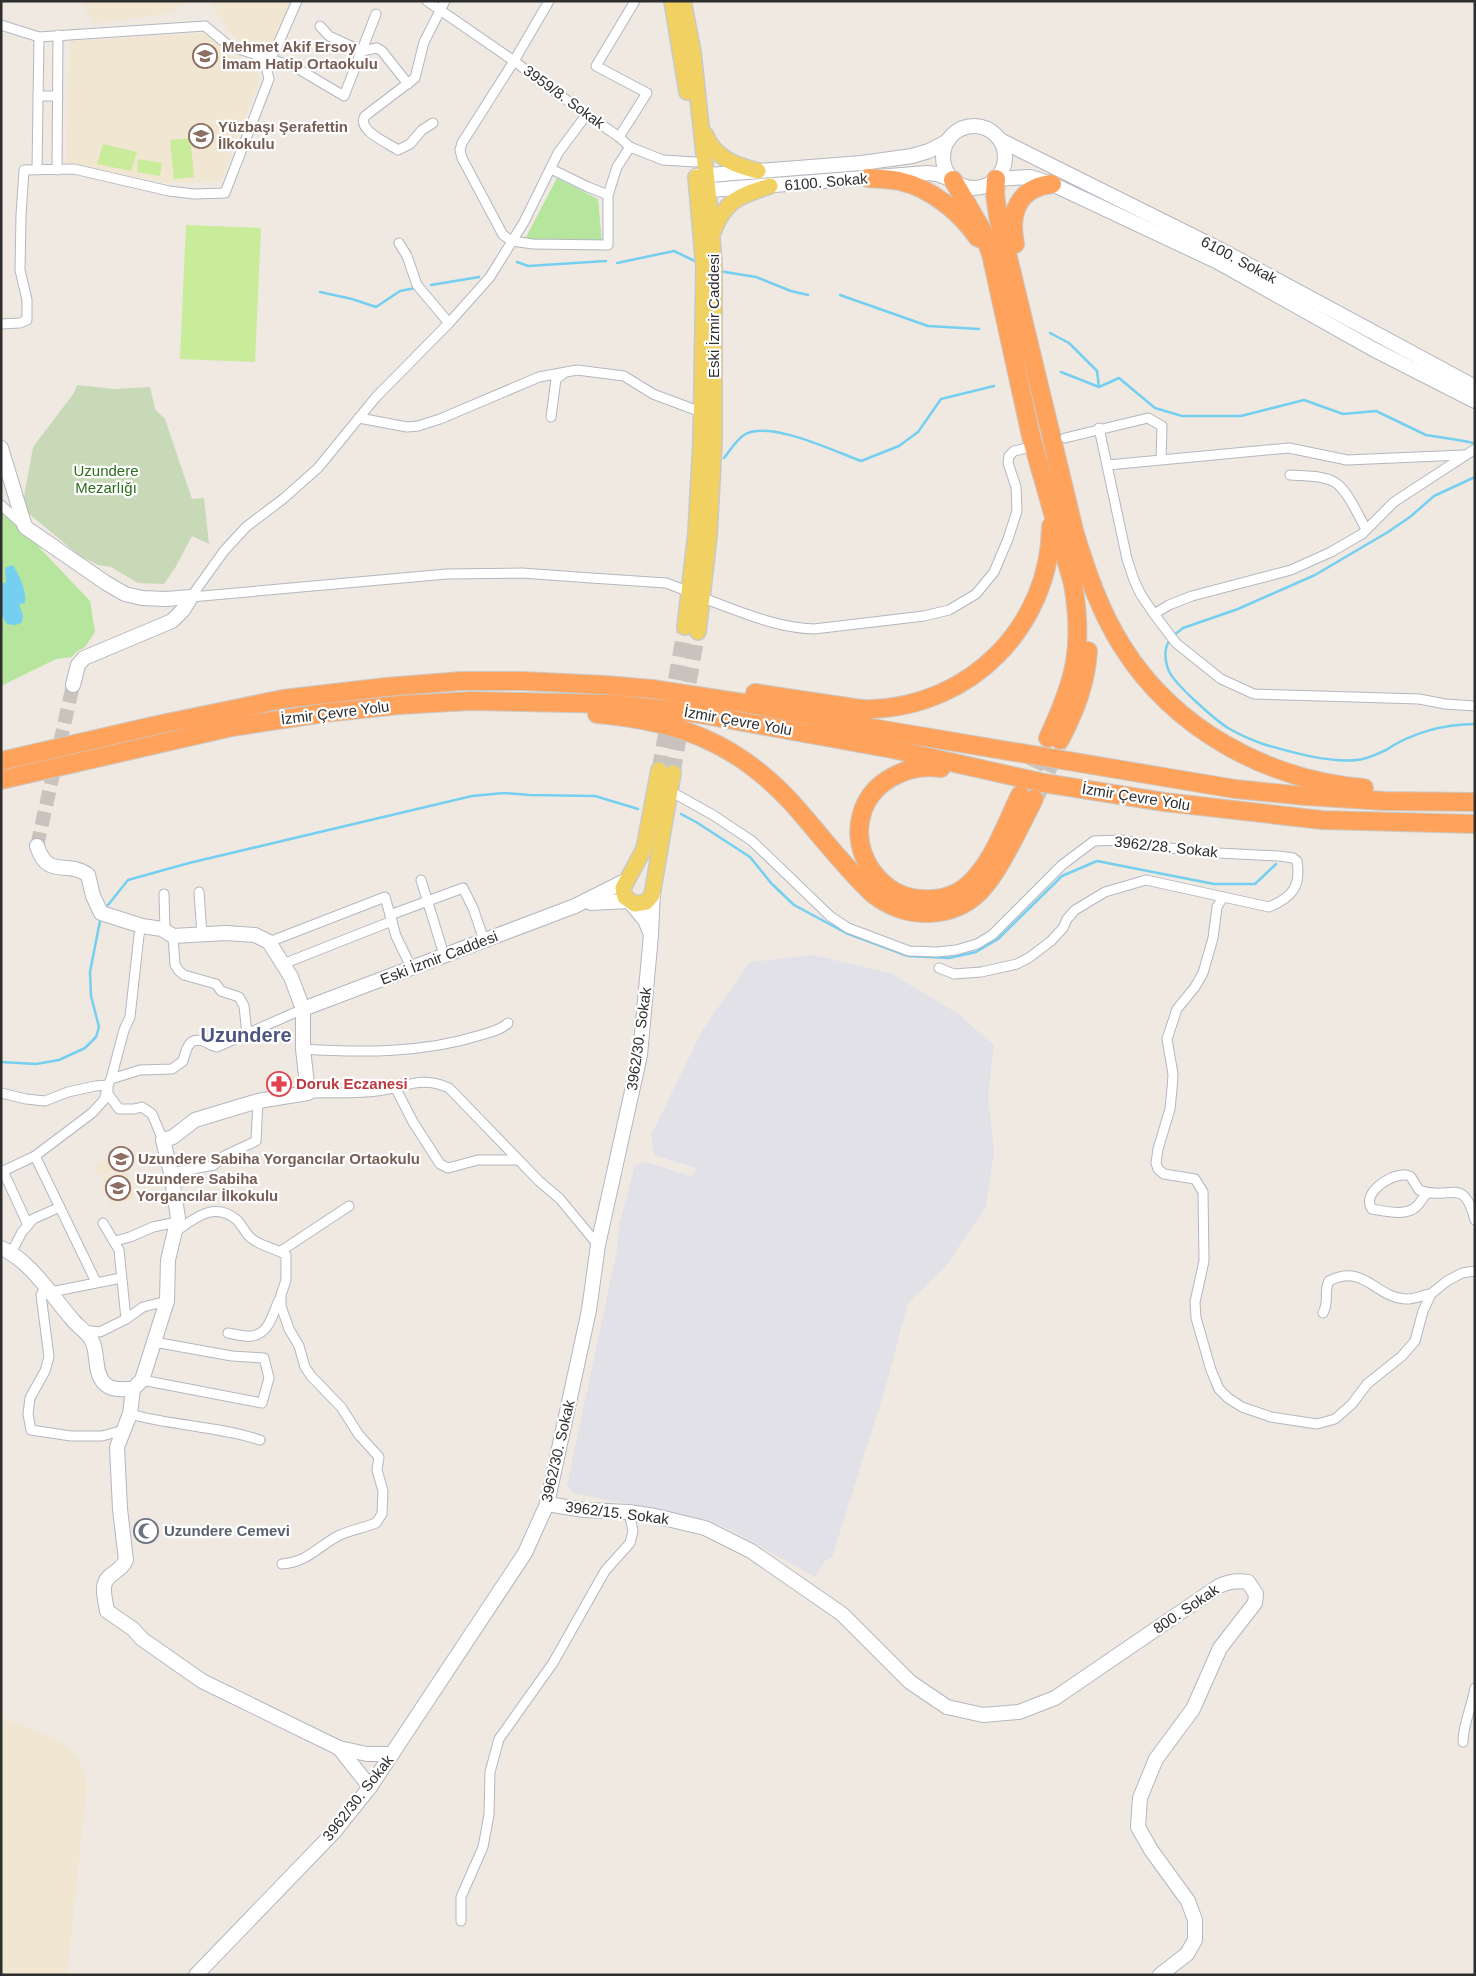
<svg xmlns="http://www.w3.org/2000/svg" width="1476" height="1976" font-family="Arial,sans-serif">
<style>
.industrial{fill:#e3e1e8}
.education{fill:#f0e6d1}
.green{fill:#b6e59e}
.cemetery{fill:#c8d9b8}
.pitch{fill:#c9ec9a}
.water{fill:#75cff0}
.lines{fill:none;stroke-linecap:round;stroke-linejoin:round}
.stream{stroke:#75cff0;stroke-width:2.5}
.secondary-tunnel{stroke:#c8c4bd;stroke-width:14;stroke-dasharray:14 7;stroke-linecap:butt}
.primary-tunnel{stroke:#c8c4bd;stroke-width:15;stroke-dasharray:15 8;stroke-linecap:butt}
.highway-tunnel{stroke:#c8c4bd;stroke-width:18;stroke-dasharray:18 9;stroke-linecap:butt}
.street-casing{stroke:#b4b7c1;stroke-width:11}
.secondary-casing{stroke:#b4b7c1;stroke-width:16}
.primary-casing{stroke:#c9c9c9;stroke-width:18}
.highway-casing{stroke:#c9c9c9;stroke-width:20}
.street{stroke:#fff;stroke-width:9}
.secondary{stroke:#fff;stroke-width:14}
.primary{stroke:#f2d163;stroke-width:15}
.highway{stroke:#ffa35c;stroke-width:18}
.labels{text-anchor:middle;stroke-width:4.5;stroke-linejoin:round;paint-order:stroke}
.education-label{font-size:15px;font-weight:bold;fill:#785e54;stroke:#fff;text-anchor:start}
.street-label{font-size:15px;fill:#2e2e2e;stroke:#fff}
.park-label{font-size:15px;fill:#2c6e1b;stroke:#fff}
.health-label{font-size:15px;font-weight:bold;fill:#be3a42;stroke:#fff;text-anchor:start}
.worship-label{font-size:15px;font-weight:bold;fill:#5b616d;stroke:#fff;text-anchor:start}
.district-label{font-size:20px;font-weight:bold;fill:#4d5680;stroke:#fff}
</style>
<rect width="100%" height="100%" fill="#efe9e1"/>
<polygon class="industrial" points="813,955 890,973 957,1013 994,1045 988,1096 994,1152 986,1207 945,1267 908,1303 885,1389 832,1557 825,1561 815,1577 733,1531 708,1520 573,1493 567,1485 617,1250 619,1225 635,1165 646,1162 693,1177 696,1168 654,1155 651,1135 703,1029 750,962"/>
<g class="education">
<polygon points="80,1 187,1 187,2 171,13 95,24"/>
<polygon points="209,1 292,1 273,50 265,53 237,42"/>
<polygon points="208,33 227,54 258,66 257,74 260,78 221,182 169,183 66,163 70,41"/>
<polygon points="128,1152 134,1165 99,1177 94,1165"/>
<polygon points="126,1169 135,1198 110,1204 102,1178"/>
<polygon points="1,1717 50,1737 62,1744 76,1756 85,1775 87,1785 67,1975 1,1975"/>
</g>
<g class="green">
<polygon points="557,178 598,199 602,243 525,239"/>
<polygon points="1,508 10,513 34,542 90,601 95,632 85,647 76,652 72,657 56,659 1,686"/>
</g>
<polygon class="cemetery" points="77,385 114,389 150,387 155,409 165,419 192,499 204,498 209,544 192,536 175,568 164,584 138,583 111,567 98,565 80,556 22,508 33,447 74,393"/>
<g class="pitch">
<polygon points="190,138 194,177 174,179 170,140"/>
<polygon points="103,144 137,152 131,171 97,164"/>
<polygon points="138,159 162,163 160,176 137,172"/>
<polygon points="186,225 261,228 255,362 180,359"/>
</g>
<path class="water" d="M13,565C19,575 27,591 25,603L19,604L23,616L22,622C17,626 13,625 7,624L1,614V584L6,582L5,568Z"/>
<g class="lines">
<g class="stream">
<polyline points="517,262 528,266 606,261"/>
<polyline points="617,263 674,251 699,263"/>
<polyline points="719,271 756,277 791,291 808,295"/>
<polyline points="431,285 479,277"/>
<polyline points="320,292 352,299 376,307 400,291 416,288"/>
<polyline points="840,295 928,326 979,329"/>
<polyline points="1050,333 1069,343 1097,371 1099,387"/>
<polyline points="1061,372 1099,387 1119,378 1155,408 1182,416 1241,416 1304,400 1343,414 1376,411 1426,435 1464,441 1473,443"/>
<path d="M724,458C730,451 736,440 744,435C768,419 836,452 861,461L899,446L918,432L941,399L994,386"/>
<polyline points="1173,636 1183,628 1238,609 1315,575 1388,532 1410,517 1434,496 1475,477"/>
<path d="M1170,640C1163,648 1165,664 1170,673C1177,686 1214,719 1228,728C1238,734 1252,740 1263,744C1290,752 1329,763 1357,760C1368,759 1377,754 1386,750"/>
<path d="M1386,750C1411,733 1444,724 1475,724"/>
<polyline points="681,814 696,822 750,857 771,883 794,905 846,933 908,956 949,958 976,952 998,939 1062,876 1097,861 1214,884 1255,884 1276,864"/>
<polyline points="108,905 128,880 189,863 472,796 504,793 530,795 595,796 638,809"/>
<polyline points="1,1062 36,1064 59,1060 85,1048 96,1037 99,1027 91,996 90,972 100,921"/>
</g>
<polyline class="secondary-tunnel" points="37,846 73,685"/>
<g class="primary-tunnel">
<polyline points="659,770 685,627"/>
<polyline points="673,773 698,632"/>
</g>
<g class="highway-tunnel">
<polyline points="1022,792 1048,738"/>
<polyline points="1036,796 1060,740"/>
</g>
<defs>
<g id="street">
<polyline points="427,1 514,61 558,94 619,137 630,147 663,160 695,162"/>
<polyline points="549,1 514,61 462,143 460,150 462,158 503,235 512,241 533,244 608,245 608,195 617,167 630,147"/>
<polyline points="1,25 39,37 205,26 229,46 295,67 344,96 376,14"/>
<polyline points="320,26 329,36 362,51 377,48 382,51 408,84"/>
<polyline points="38,96 58,96"/>
<path d="M433,123L422,130L410,144L398,150C388,143 356,130 365,116L415,78L424,42L445,1"/>
<polyline points="619,137 647,93 596,66 635,1"/>
<polyline points="37,169 39,37"/>
<polyline points="551,169 588,187 608,195"/>
<polyline points="57,170 58,35"/>
<polyline points="399,243 407,256 417,285 449,323"/>
<polyline points="1,324 20,323 27,320 27,300 20,270 21,215 24,170 74,169 169,191 194,194 225,193 269,79 265,62 275,51 297,1"/>
<polyline points="551,417 556,379 563,374"/>
<polyline points="359,418 407,427 418,426 440,419 539,377 577,370 624,376 653,394 701,412"/>
<polyline points="1099,428 1127,559 1134,580 1141,595 1154,614 1176,643 1221,679 1254,694 1419,699 1445,704 1475,706"/>
<polyline points="1065,438 1148,418 1162,426 1161,459"/>
<polyline points="1108,465 1289,448 1347,460 1463,455"/>
<path d="M1290,475C1304,476 1324,475 1336,483C1348,491 1359,517 1366,529"/>
<polyline points="1,505 23,525"/>
<polyline points="191,597 224,551 246,527 283,499 318,468 376,397 449,323 490,277 524,222 558,153 587,114"/>
<polyline points="191,597 447,574 522,573 591,578 666,583 690,592"/>
<path d="M703,598C739,611 776,628 814,629L924,616L949,610L976,594L994,572L1008,539L1017,511L1016,487L1008,463L1009,456L1014,451L1027,448"/>
<polyline points="1154,614 1169,605 1192,596 1291,570 1331,552 1362,534 1394,502 1475,449"/>
<path d="M670,791L713,815L752,841L830,916L848,928L909,951L937,952L956,950L977,944L992,935L1062,865L1094,841L1122,840L1160,847L1218,853L1279,856L1293,858L1297,861C1301,886 1293,897 1269,907L1146,880L1105,892L1075,910L1067,919L1063,928L1051,941L1030,957L1017,964L981,972L954,974L939,968"/>
<polyline points="421,880 444,955"/>
<polyline points="199,892 202,935"/>
<polyline points="164,894 165,931"/>
<polyline points="1223,897 1217,907 1213,938 1203,973 1195,987 1177,1009 1167,1039 1173,1074 1172,1089 1170,1109 1158,1149 1156,1163 1158,1169 1164,1174 1195,1179 1203,1192 1204,1261 1195,1302 1196,1318 1211,1370 1219,1389 1228,1398 1242,1407 1271,1417 1317,1424 1335,1419 1352,1404 1367,1384 1402,1356 1415,1341 1423,1311 1431,1294 1447,1281 1462,1273 1475,1271"/>
<polyline points="390,915 463,888 473,908 484,940"/>
<polyline points="173,936 175,965 179,971 184,975 216,984 221,991 239,997 244,1006 247,1034"/>
<polyline points="269,942 385,897 396,936 412,969"/>
<polyline points="283,964 392,921"/>
<path d="M303,1049C362,1053 424,1053 481,1035C491,1032 501,1030 508,1023"/>
<polyline points="111,1079 124,1030 130,1017 139,935 142,926"/>
<polyline points="395,1087 413,1122 440,1164 448,1168 478,1160 518,1160"/>
<polyline points="1,1093 26,1099 45,1101 68,1092 95,1086 108,1085 108,1094 119,1109 134,1109 142,1107 152,1114 163,1140"/>
<path d="M308,1093C331,1092 354,1094 377,1091C405,1088 420,1075 449,1088L539,1181L560,1199L598,1245"/>
<polyline points="35,1156 96,1282"/>
<polyline points="3,1171 28,1225"/>
<path d="M1,1172L35,1156L92,1113L104,1100L108,1085L111,1079L140,1070L172,1069L183,1061C186,1051 188,1035 205,1042C210,1044 211,1046 217,1047L303,1009"/>
<polyline points="171,1173 214,1165 224,1156 256,1141 258,1101"/>
<path d="M1427,1193C1423,1197 1421,1202 1417,1206C1406,1217 1385,1211 1372,1209C1361,1194 1389,1175 1403,1175C1404,1174 1411,1176 1411,1177L1419,1190C1450,1202 1463,1174 1475,1220"/>
<polyline points="103,1223 119,1250 126,1319"/>
<path d="M175,1232C195,1218 214,1201 237,1220C242,1225 245,1233 251,1238C260,1246 275,1248 286,1255V1280L281,1295V1306L289,1329L299,1346L305,1367L311,1376L341,1407L359,1435L379,1457L377,1470L383,1491L382,1514L376,1523C364,1528 350,1530 338,1536C317,1547 308,1562 282,1564"/>
<polyline points="115,1241 130,1237 153,1227 177,1222"/>
<polyline points="281,1251 349,1206"/>
<polyline points="11,1253 22,1232 33,1219 60,1207"/>
<polyline points="46,1286 41,1295 49,1357 45,1371 30,1398 28,1414 31,1430 71,1436 102,1436 124,1430"/>
<polyline points="51,1292 121,1278"/>
<path d="M1323,1313C1330,1300 1323,1293 1329,1281C1364,1263 1375,1297 1405,1299C1412,1300 1423,1295 1431,1294"/>
<polyline points="82,1330 100,1332 126,1319 143,1307 167,1301"/>
<path d="M228,1333C235,1334 244,1337 252,1336C269,1334 273,1313 279,1300"/>
<polyline points="142,1380 262,1403 269,1378 264,1358 232,1356 154,1342"/>
<path d="M130,1414C173,1426 218,1426 260,1440"/>
<path d="M1463,1742C1463,1724 1472,1706 1475,1688"/>
<polyline points="461,1921 461,1897 483,1847 489,1815 490,1772 499,1739 553,1663 605,1571 630,1543 633,1531 629,1512"/>
</g>
<g id="secondary">
<circle cx="974" cy="157" r="31"/>
<polyline points="1000,140 1221,250 1475,387"/>
<polyline points="696,176 862,163 912,156 929,151 948,141"/>
<polyline points="996,179 1030,177 1052,184 1218,262 1373,349 1475,401"/>
<polyline points="698,191 927,173 937,174 953,180"/>
<polyline points="1,448 25,527 106,583 125,594 142,598 166,599 191,597"/>
<polyline points="73,685 78,665 84,658 172,621 183,610 191,597"/>
<path d="M37,846C48,880 66,859 88,875L93,896L101,913L142,926L162,929L173,936L226,933L255,935L269,942L291,977L303,1009V1049L308,1093L258,1101L195,1120L173,1137L163,1140L171,1173L178,1218L168,1260L167,1301L142,1380L133,1389L130,1414L117,1447L120,1509L126,1560C122,1571 108,1573 105,1583C102,1590 106,1603 107,1611L133,1629L142,1639L202,1681L339,1748L367,1754H392"/>
<polyline points="591,903 629,901 645,920 650,932"/>
<polyline points="303,1009 575,906 627,880"/>
<path d="M1,1248C31,1261 51,1295 72,1319C77,1326 86,1331 91,1339C99,1351 93,1371 104,1383C111,1391 123,1389 133,1389"/>
<path d="M547,1504L584,1510L629,1512L655,1516L705,1528L751,1551L842,1614L910,1682L947,1707L983,1715L1019,1712L1055,1698L1219,1586C1229,1581 1237,1580 1248,1582L1256,1594L1255,1603L1220,1648L1193,1709L1156,1759L1140,1798L1138,1827L1151,1850L1188,1901L1195,1920V1940L1187,1954L1160,1975"/>
<polyline points="339,1748 370,1787"/>
<polyline points="196,1975 334,1832 370,1787 525,1553 547,1504 589,1310 598,1245 640,1055 651,935 653,891"/>
</g>
<g id="primary">
<polyline points="672,1 687,92"/>
<polyline points="683,1 693,52 708,191 714,264 714,441 709,536 698,632"/>
<path d="M705,134C715,158 734,165 758,171"/>
<path d="M713,232C725,200 739,196 770,186"/>
<polyline points="685,627 696,533 701,441 704,268 696,177"/>
<polyline points="659,770 644,849 623,888 625,897 635,904 646,902 652,895 673,773"/>
</g>
<g id="highway">
<path d="M868,178C878,179 889,179 899,181C931,188 960,212 978,238"/>
<path d="M996,179L995,194L998,216L1075,534C1087,573 1100,611 1122,646C1174,729 1267,780 1364,788"/>
<path d="M953,180L982,230L991,254L1031,436L1073,584C1084,648 1075,680 1048,738"/>
<path d="M1015,244C1009,214 1017,188 1052,184"/>
<path d="M755,693C781,697 807,701 834,705C846,706 859,710 871,709C971,706 1050,626 1051,526"/>
<path d="M597,714C678,721 736,742 792,803C819,833 844,867 873,894C890,907 909,914 930,913C974,911 991,881 1010,846C1018,831 1026,815 1034,799"/>
<path d="M1060,740C1075,711 1086,684 1088,651"/>
<polyline points="1,761 157,725 283,699 386,687 461,681 523,681 606,685 652,689 750,704 866,727 1235,789 1305,796 1384,801 1475,802"/>
<path d="M941,768C907,763 869,782 861,817C851,856 883,899 923,899C941,900 956,896 969,884C993,862 1006,824 1020,795"/>
<polyline points="1,780 232,727 324,713 399,705 470,701 616,704 694,713 892,749 1044,783 1164,802 1322,820 1475,824"/>
</g>
</defs>
<use href="#street" class="street-casing"/>
<use href="#secondary" class="secondary-casing"/>
<use href="#primary" class="primary-casing"/>
<use href="#highway" class="highway-casing"/>
<use href="#street" class="street"/>
<use href="#secondary" class="secondary"/>
<use href="#primary" class="primary"/>
<use href="#highway" class="highway"/>
</g>
<defs>
<symbol id="school-ring" viewBox="-11 -11 22 22"><circle r="9.5" fill="#fff" stroke="#8d6e63" stroke-width="1.5"/><path d="M0-5L7-2L0 1L-7-2ZM-4 1L0 2.5L4 1V4Q0 6-4 4Z" fill="#8d6e63"/></symbol>
<symbol id="pharmacy-ring" viewBox="-11 -11 22 22"><circle r="9.5" fill="#fff" stroke="#e0444e" stroke-width="1.5"/><path d="M-2-6h4v4h4v4h-4v4h-4v-4h-4v-4h4Z" fill="#e0444e"/></symbol>
<symbol id="mosque-ring" viewBox="-11 -11 22 22"><circle r="9.5" fill="#fff" stroke="#6b7280" stroke-width="1.5"/><path d="M3.5-4.9A6 6 0 1 0 3.5 4.9A5 5 0 1 1 3.5-4.9Z" fill="#6b7280"/></symbol>
</defs>
<g fill-rule="evenodd">
<use href="#school-ring" x="191" y="42" width="28" height="28"/>
<use href="#school-ring" x="187" y="122" width="28" height="28"/>
<use href="#pharmacy-ring" x="265" y="1070" width="28" height="28"/>
<use href="#school-ring" x="107" y="1145" width="28" height="28"/>
<use href="#school-ring" x="104" y="1174" width="28" height="28"/>
<use href="#mosque-ring" x="132" y="1517" width="28" height="28"/>
</g>
<g class="labels">
<g class="education-label">
<text x="222" y="52">Mehmet Akif Ersoy<tspan x="222" dy="17">İmam Hatip Ortaokulu</tspan></text>
<text x="218" y="132">Yüzbaşı Şerafettin<tspan x="218" dy="17">İlkokulu</tspan></text>
<text x="138" y="1164">Uzundere Sabiha Yorgancılar Ortaokulu</text>
<text x="136" y="1184">Uzundere Sabiha<tspan x="136" dy="17">Yorgancılar İlkokulu</tspan></text>
</g>
<g class="street-label">
<text transform="translate(564 97) rotate(36)" y="5">3959/8. Sokak</text>
<text transform="translate(826 182) rotate(-5)" y="5">6100. Sokak</text>
<text transform="translate(1239 260) rotate(28)" y="5">6100. Sokak</text>
<text transform="translate(714 316) rotate(-90)" y="5">Eski İzmir Caddesi</text>
<text transform="translate(335 713) rotate(-7)" y="5">İzmir Çevre Yolu</text>
<text transform="translate(738 721) rotate(10)" y="5">İzmir Çevre Yolu</text>
<text transform="translate(1136 797) rotate(9)" y="5">İzmir Çevre Yolu</text>
<text transform="translate(1166 847) rotate(6)" y="5">3962/28. Sokak</text>
<text transform="translate(439 958) rotate(-21)" y="5">Eski İzmir Caddesi</text>
<text transform="translate(639 1039) rotate(-82)" y="5">3962/30. Sokak</text>
<text transform="translate(558 1451) rotate(-77)" y="5">3962/30. Sokak</text>
<text transform="translate(617 1513) rotate(7)" y="5">3962/15. Sokak</text>
<text transform="translate(1186 1609) rotate(-34)" y="5">800. Sokak</text>
<text transform="translate(358 1798) rotate(-52)" y="5">3962/30. Sokak</text>
</g>
<g class="park-label">
<text x="106" y="476">Uzundere<tspan x="106" dy="17">Mezarlığı</tspan></text>
</g>
<g class="health-label">
<text x="296" y="1089">Doruk Eczanesi</text>
</g>
<g class="worship-label">
<text x="164" y="1536">Uzundere Cemevi</text>
</g>
<g class="district-label">
<text x="246" y="1042">Uzundere</text>
</g>
</g>
<rect width="1476" height="1976" fill="none" stroke="#2e2e2e" stroke-width="5"/>
</svg>
